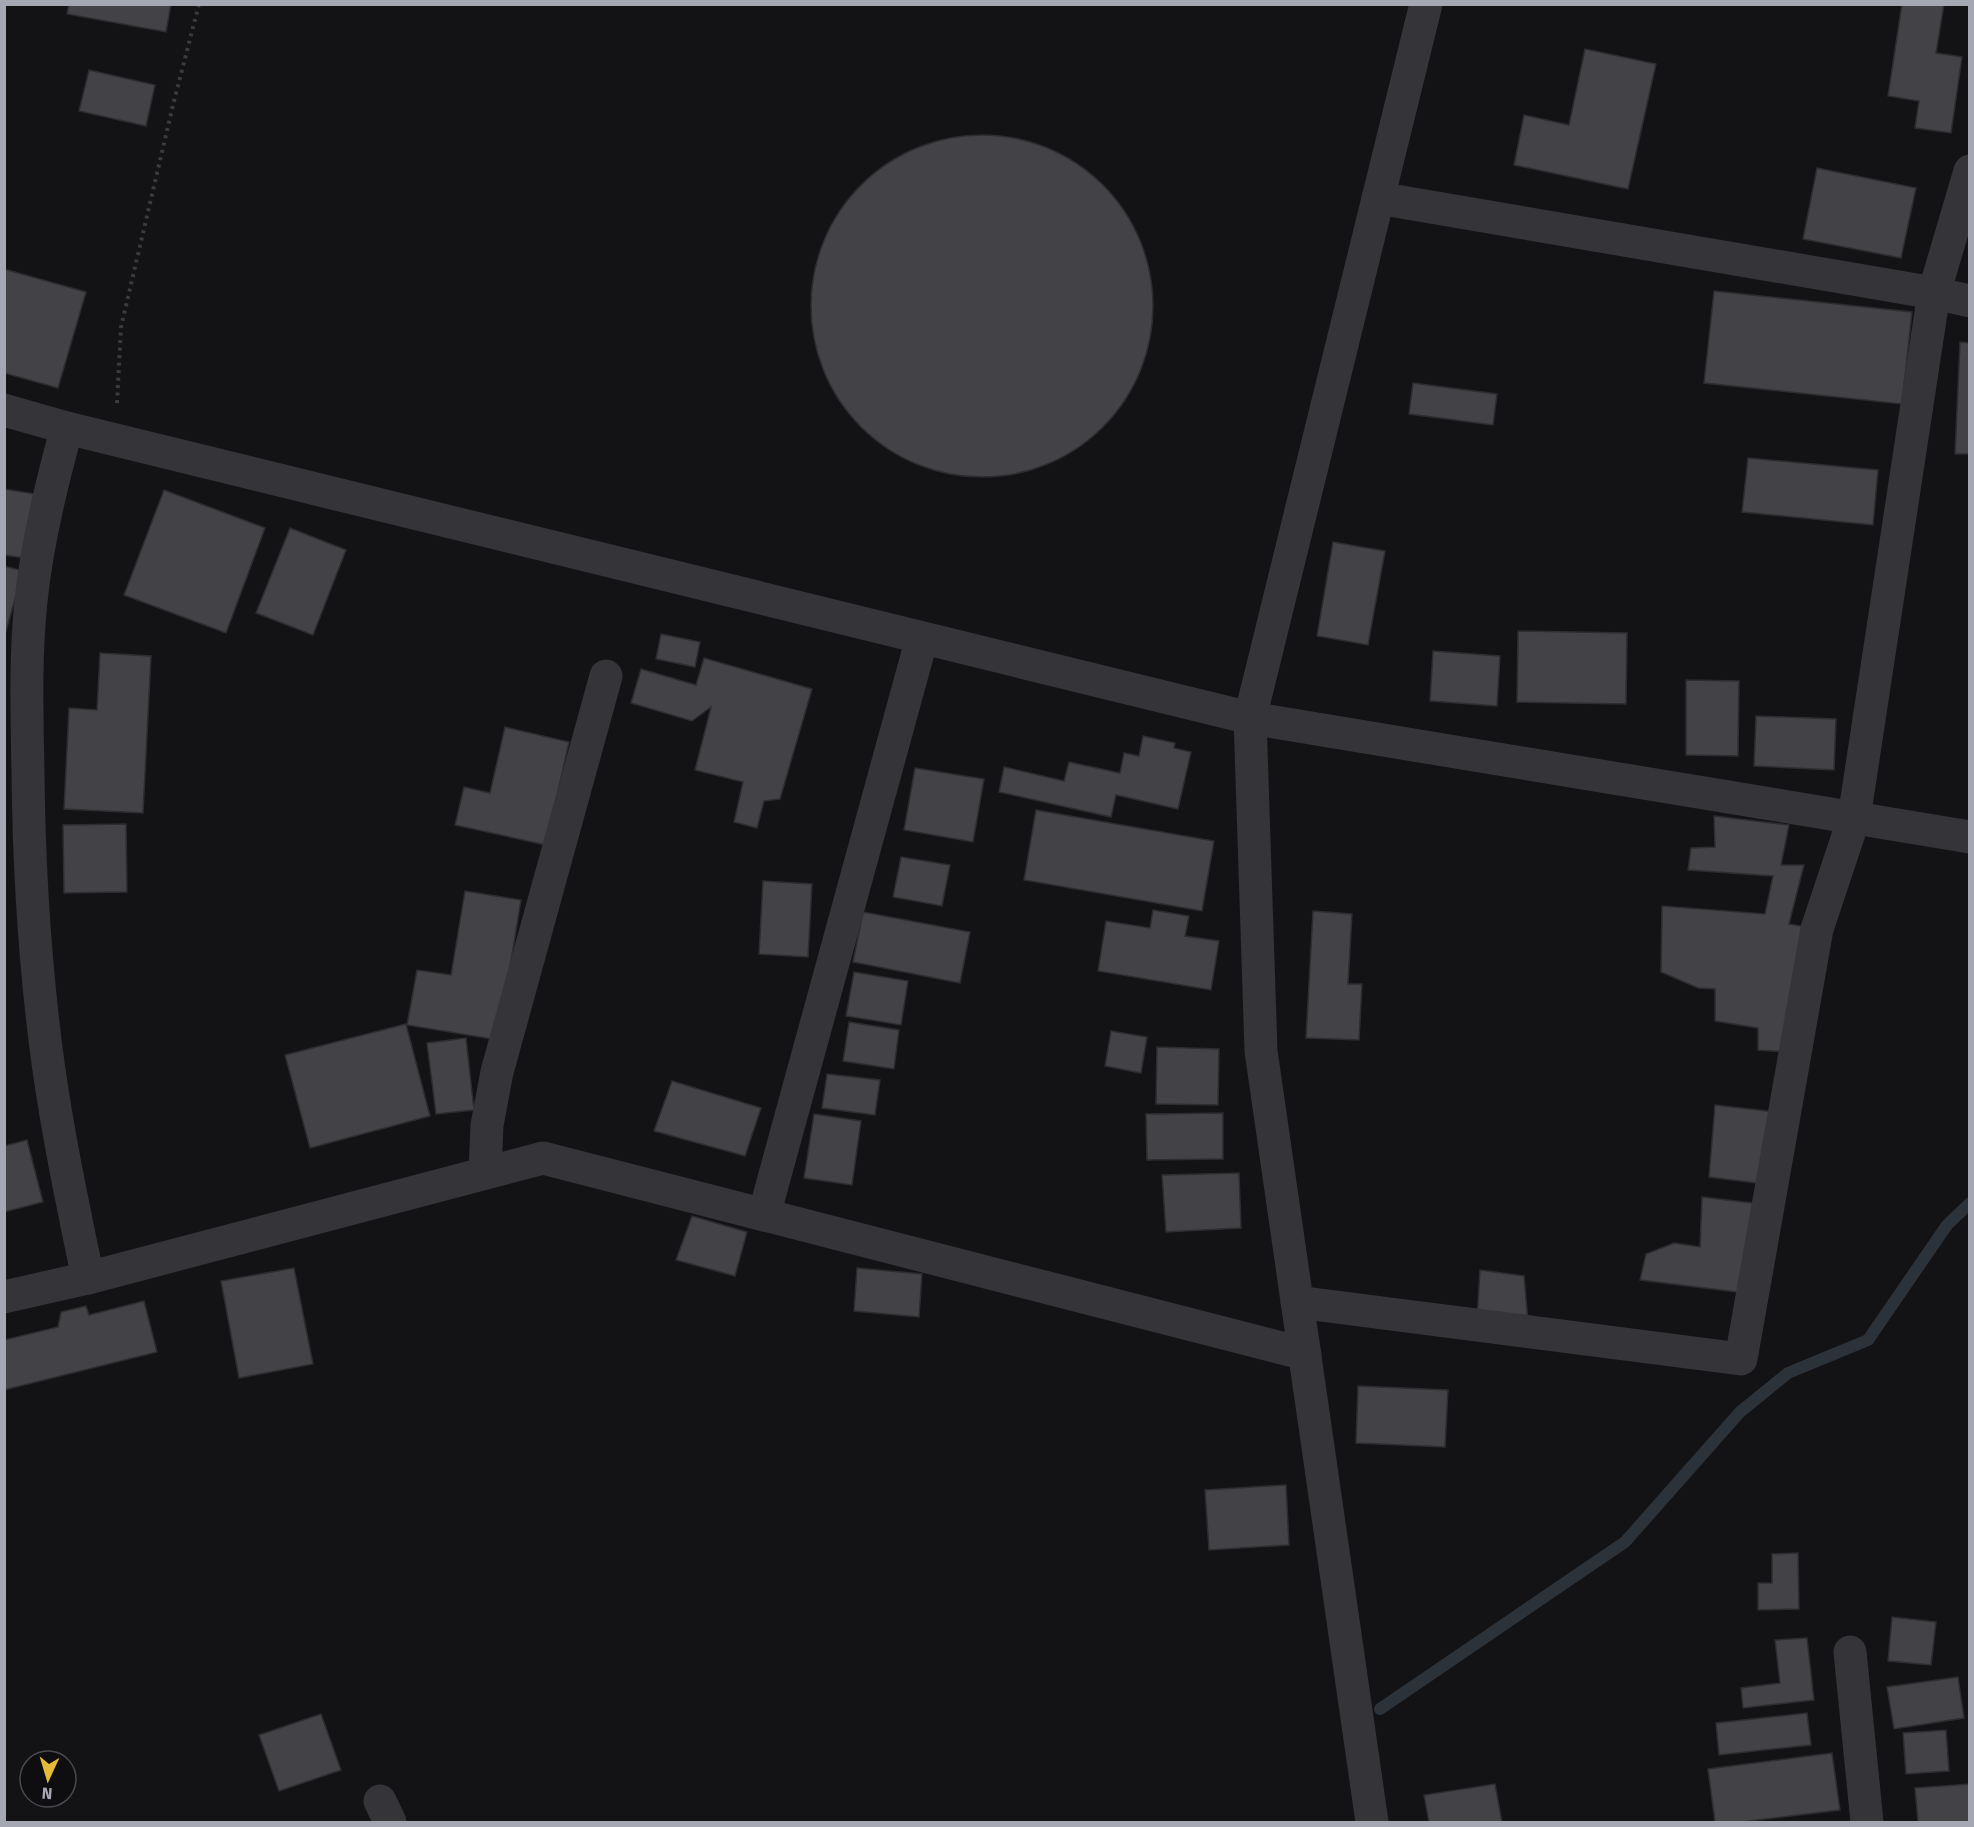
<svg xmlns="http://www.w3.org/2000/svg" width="1974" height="1827" font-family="'Fira Sans',sans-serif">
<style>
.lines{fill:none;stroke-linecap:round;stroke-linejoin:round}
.stream{stroke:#2c3239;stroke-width:12}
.building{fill:#424247;stroke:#2d2d30;stroke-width:1.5}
.path{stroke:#3a3b40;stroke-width:4;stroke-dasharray:3 4.5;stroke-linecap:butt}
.minor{stroke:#343439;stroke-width:33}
</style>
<rect width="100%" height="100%" fill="#131214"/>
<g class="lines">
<polyline class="stream" points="1380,1709 1625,1542 1740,1412 1788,1373 1868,1340 1947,1225 1970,1203"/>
</g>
<g class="building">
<polygon points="69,4 171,4 166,32 67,14"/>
<polygon points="1902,4 1944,4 1936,53 1962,57 1951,133 1915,128 1919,101 1888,96"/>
<polygon points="1585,49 1656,64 1628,189 1514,165 1524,115 1569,125"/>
<polygon points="89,70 155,85 146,126 79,111"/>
<circle cx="982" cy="306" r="171"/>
<polygon points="1817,168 1916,188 1901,258 1803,239"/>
<polygon points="4,269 86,292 58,388 4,373"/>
<polygon points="1714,291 1912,312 1902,404 1704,383"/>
<polygon points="1960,342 1970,343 1970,454 1955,454"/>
<polygon points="1413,383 1497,394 1493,425 1409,414"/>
<polygon points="1748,458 1878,470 1873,525 1742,512"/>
<polygon points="4,489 35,494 24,558 4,555"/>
<polygon points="164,490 265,528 226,633 124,595"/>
<polygon points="290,528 346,550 313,635 256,613"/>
<polygon points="1333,542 1385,551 1368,645 1317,636"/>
<polygon points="4,566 23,571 4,638"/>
<polygon points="1518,631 1627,633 1626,704 1517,702"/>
<polygon points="661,634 700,642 695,667 656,659"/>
<polygon points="1433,651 1500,656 1497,706 1430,701"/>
<polygon points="100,653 151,656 143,813 64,809 69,708 97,710"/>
<polygon points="704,658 812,689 780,799 764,801 757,828 734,822 743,782 695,770 711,707 692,721 631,703 641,669 696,685"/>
<polygon points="1686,680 1739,681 1738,756 1686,755"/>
<polygon points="1756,716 1836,719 1834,770 1754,766"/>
<polygon points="505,727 569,742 546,845 455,825 464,787 490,793"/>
<polygon points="1143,736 1175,743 1174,748 1191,752 1178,809 1116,795 1111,817 999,792 1004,767 1064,781 1069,762 1120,773 1124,753 1139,756"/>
<polygon points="915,768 984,779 973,842 904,830"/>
<polygon points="1036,810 1214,841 1202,911 1024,880"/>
<polygon points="1714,816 1789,825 1781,865 1804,865 1789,924 1817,929 1788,1052 1758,1050 1758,1028 1715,1021 1715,989 1698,988 1661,972 1662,906 1765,914 1773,876 1688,870 1691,848 1715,847"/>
<polygon points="126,824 127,892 64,893 63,825"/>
<polygon points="901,857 950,865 942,906 893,897"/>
<polygon points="763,881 812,884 808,957 759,954"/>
<polygon points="465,891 521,900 498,1040 407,1025 417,970 451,975"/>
<polygon points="1153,910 1189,916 1185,936 1219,941 1211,990 1098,971 1106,921 1150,928"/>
<polygon points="1313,911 1352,914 1348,984 1362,984 1359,1040 1306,1038"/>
<polygon points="863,912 970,932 960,983 853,962"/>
<polygon points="854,972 908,981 901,1025 846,1016"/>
<polygon points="849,1022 899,1030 894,1069 843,1061"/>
<polygon points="406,1024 430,1116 310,1148 285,1055"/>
<polygon points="1111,1031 1147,1037 1141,1073 1105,1066"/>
<polygon points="466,1038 474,1110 436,1114 427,1043"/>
<polygon points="1157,1047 1219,1049 1218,1105 1156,1104"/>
<polygon points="827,1074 880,1080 875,1115 822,1108"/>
<polygon points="672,1081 761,1108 745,1156 654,1131"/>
<polygon points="1715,1105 1785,1113 1772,1185 1709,1177"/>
<polygon points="1223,1113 1223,1159 1147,1160 1146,1114"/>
<polygon points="814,1114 861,1121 852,1185 804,1178"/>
<polygon points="27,1140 43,1202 4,1212 4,1146"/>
<polygon points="1239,1173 1241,1228 1166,1232 1162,1175"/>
<polygon points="1702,1197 1769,1205 1753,1294 1640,1280 1646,1254 1674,1243 1700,1247"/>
<polygon points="692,1216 747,1232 735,1276 676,1260"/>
<polygon points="294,1268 313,1364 239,1378 221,1281"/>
<polygon points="857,1268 922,1274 919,1317 854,1311"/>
<polygon points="1480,1270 1524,1276 1528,1322 1477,1318"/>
<polygon points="144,1301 157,1352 4,1390 4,1340 58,1327 61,1312 86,1306 89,1315"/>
<polygon points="1358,1386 1448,1390 1445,1447 1356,1443"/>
<polygon points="1286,1485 1289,1545 1209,1550 1205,1490"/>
<polygon points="1798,1553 1799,1609 1758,1610 1758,1583 1772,1583 1772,1554"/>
<polygon points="1892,1617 1936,1622 1931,1665 1888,1661"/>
<polygon points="1807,1638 1814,1700 1743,1708 1741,1688 1780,1683 1775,1640"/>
<polygon points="1958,1677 1964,1718 1894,1729 1887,1687"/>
<polygon points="1807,1713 1811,1745 1719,1755 1716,1723"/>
<polygon points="321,1714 341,1770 279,1791 259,1735"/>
<polygon points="1946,1730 1949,1771 1906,1774 1903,1733"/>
<polygon points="1832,1753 1840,1810 1741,1822 1715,1822 1708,1769"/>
<polygon points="1495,1784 1502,1822 1429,1822 1424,1795"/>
<polygon points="1970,1784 1970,1822 1918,1822 1915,1788"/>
</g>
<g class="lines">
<polyline class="path" points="117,403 121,327 173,105 199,4"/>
<g class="minor">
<polyline points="1378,198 1934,293 1970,301"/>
<polyline points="4,410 67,428 1250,718 1970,837"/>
<path d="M67,428C51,485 37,542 31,601C25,658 27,716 28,773C29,870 35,967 48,1063C58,1135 73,1206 88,1278"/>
<polyline points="485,1173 487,1125 497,1072 606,676"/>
<polyline points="764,1215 922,638"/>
<polyline points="4,1297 88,1278 543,1158 1305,1354"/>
<polyline points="1297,1302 1741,1359 1817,929 1854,818 1934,293 1970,171"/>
<polyline points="1850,1652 1867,1822"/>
<polyline points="380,1801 390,1822"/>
<polyline points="1372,1822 1261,1051 1250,718 1426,4"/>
</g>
</g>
<rect width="1974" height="1827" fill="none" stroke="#a5a8b3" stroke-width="12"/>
<g transform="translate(48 1779) rotate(184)"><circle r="28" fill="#0e0d0f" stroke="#4a4b51" stroke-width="1.5"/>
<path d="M0-4.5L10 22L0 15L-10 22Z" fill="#e5b93a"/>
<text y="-9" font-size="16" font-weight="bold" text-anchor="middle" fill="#a5a8b3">N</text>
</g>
</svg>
